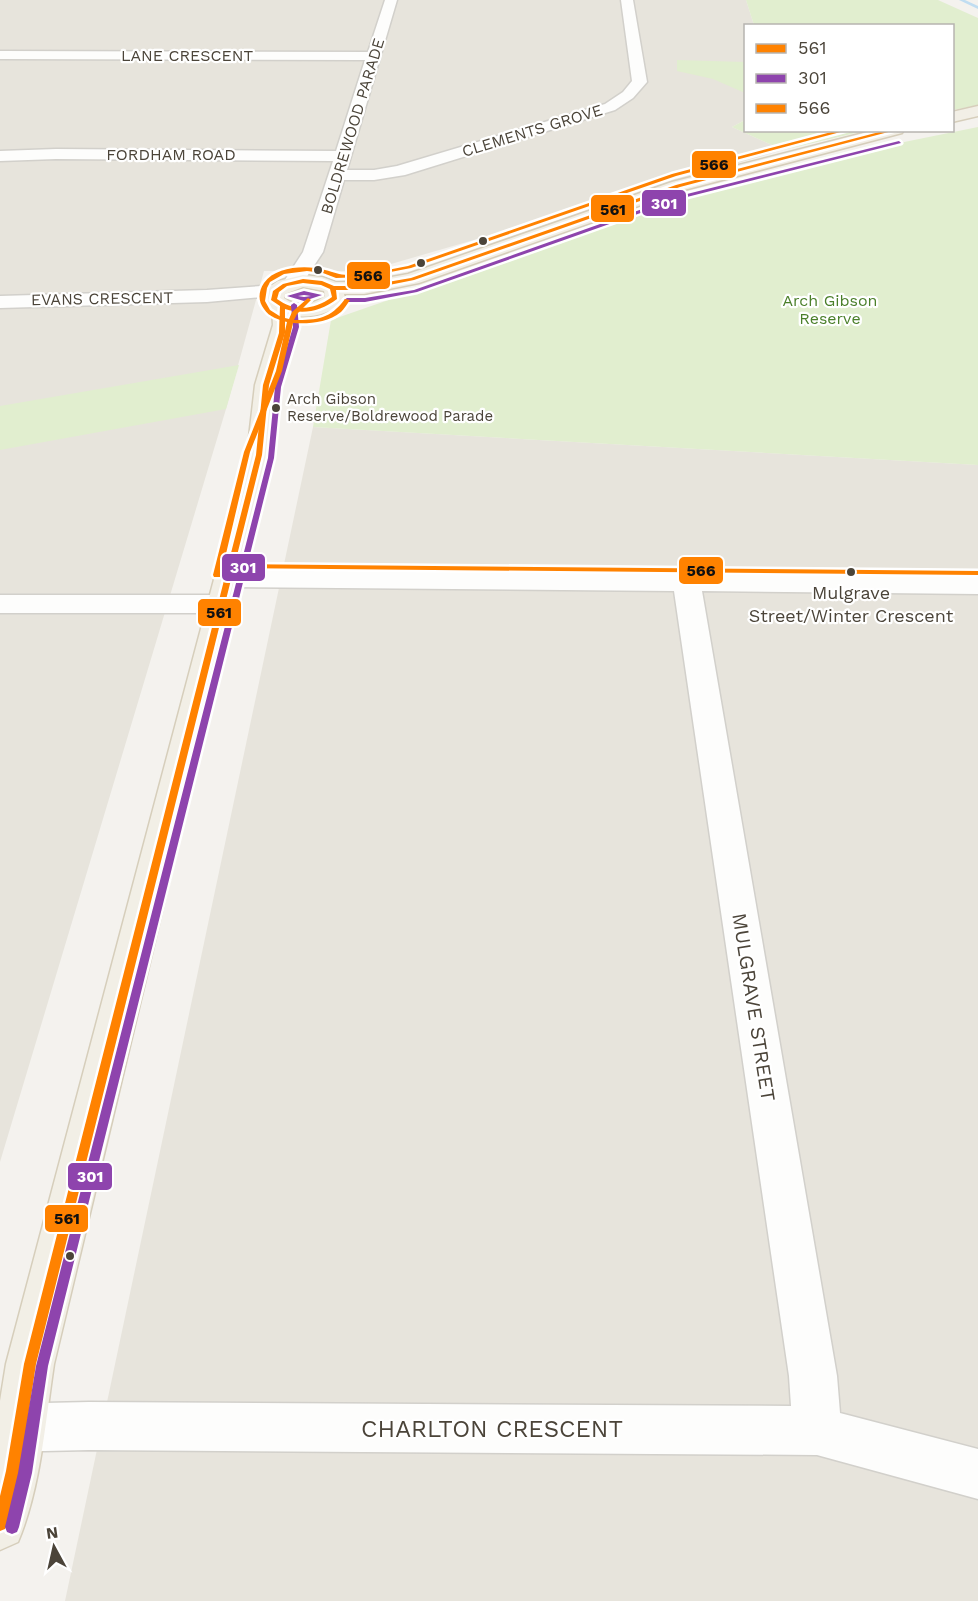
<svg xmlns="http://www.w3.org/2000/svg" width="978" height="1601" font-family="'Work Sans',sans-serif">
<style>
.residential{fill:#e7e4dc}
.green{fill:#e1eecf}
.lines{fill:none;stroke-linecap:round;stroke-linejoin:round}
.stream{fill:#c0ddf1;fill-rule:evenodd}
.minor-casing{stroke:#d2d0cb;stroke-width:3}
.major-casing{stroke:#d6cebb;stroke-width:3}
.minor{fill:#fdfdfc;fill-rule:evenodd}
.major{fill:#f2efe6;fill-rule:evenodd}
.bus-1-casing{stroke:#fff;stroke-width:5}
.bus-2-casing{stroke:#fff;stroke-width:5}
.bus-3-casing{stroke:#fff;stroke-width:5}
.bus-1{fill:#ff8200;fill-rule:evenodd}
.bus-2{fill:#8e44ad;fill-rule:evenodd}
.bus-3{fill:#ff8200;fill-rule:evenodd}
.bus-dot{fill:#4b4439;stroke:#fff;stroke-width:2}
.labels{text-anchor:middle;stroke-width:4.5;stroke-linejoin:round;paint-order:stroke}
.far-bus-label{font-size:15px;fill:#4b4439;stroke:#fff;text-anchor:start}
.far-street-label{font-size:16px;fill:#4b4439;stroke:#fff}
.far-park-label{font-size:16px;fill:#4a7f2a;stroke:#fff}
.bus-label{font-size:18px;fill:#4b4439;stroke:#fff}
.street-label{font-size:20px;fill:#4b4439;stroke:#fff}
.near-street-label{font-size:24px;fill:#4b4439;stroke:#fff}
.line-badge{stroke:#fff;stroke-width:2}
.badge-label{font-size:16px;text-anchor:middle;font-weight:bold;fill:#fff}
.pale-badge-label{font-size:16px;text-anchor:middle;font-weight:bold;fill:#111}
</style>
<rect width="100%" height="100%" fill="#f4f2ee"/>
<g class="residential">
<polygon points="0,0 746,0 754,25 746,26 745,120 732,127 783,150 367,271 264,271 226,409 0,1162"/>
<polygon points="313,427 978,465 978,1601 65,1601"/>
</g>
<g class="green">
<polygon points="746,0 938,0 978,18 978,105 953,110 952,26 754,25"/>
<polygon points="677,60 745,62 745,93 713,79 677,71"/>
<polygon points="745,120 746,130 864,131 783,150 732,127"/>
<polygon points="978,127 978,465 313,427 331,320 682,198 772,172 860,151"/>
<polygon points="239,365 226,409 0,450 0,406"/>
</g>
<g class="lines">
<polygon class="stream" points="959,0 965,0 978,6 978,9"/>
<defs>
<g id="minor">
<polygon points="385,0 397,0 347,170 374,170 397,166 605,104 623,92 632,81 621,0 633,0 647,82 633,98 615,110 405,175 374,180 344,180 323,252 300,287 286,287 283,283 303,252 333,161 56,159 0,161 0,151 56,149 336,151 365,60 0,59 0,51 368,52"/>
<polygon points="276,285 283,287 286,291 283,295 207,302 0,308 0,296 207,290"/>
<polygon points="229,569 978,576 978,594 702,591 837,1376 840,1413 978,1449 978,1499 817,1455 89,1450 0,1452 1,1404 89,1402 791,1406 789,1376 674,591 229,587 219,584 215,578 219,572"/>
<polygon points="0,595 222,595 232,598 236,604 232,610 222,613 0,613"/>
</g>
<g id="major">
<polygon points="978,106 978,116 952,122 952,112"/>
<path d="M875,130H904L902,133L684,190L419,283L364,294H344L345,298C334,314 312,318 294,316L293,333L277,385L271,455L54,1364C45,1423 41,1487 18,1542L0,1550V1401L6,1364L247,455L255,385L273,325L272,309L264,300L269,287L278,281L303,275L322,277L336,282H364L408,274L672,182ZM303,287L324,291L325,296C312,305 297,308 284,298L285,294Z"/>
</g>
</defs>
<use href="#minor" class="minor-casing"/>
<use href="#major" class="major-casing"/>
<use href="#minor" class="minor"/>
<use href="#major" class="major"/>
<defs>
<path id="bus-1" d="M887,130H896L680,187L414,280L364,290H336L337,299C321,311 304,315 285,309V333L269,385L262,455L36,1364L20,1471L7,1524L5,1529L0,1531V1496L6,1471L24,1364L256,455L263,385L279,333L280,306L271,300L273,291L283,284L303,279L322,281L334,286H364L411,278L676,185ZM303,283L321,285L330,289L332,297C314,310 295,312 277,299L279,292L287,286Z"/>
<g id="bus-2">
<polygon points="899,141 901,143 683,198 417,292 365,302 347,302 344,300 347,298 365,298 414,290 679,196"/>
<path d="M304,291L322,295L304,301L287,296ZM304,295L311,296L304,297L298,296Z"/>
<polygon points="294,303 297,305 299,327 281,387 274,458 48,1366 32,1473 19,1527 17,1532 12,1534 7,1532 5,1527 18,1473 36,1366 268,458 275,387 293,327 291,305"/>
</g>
<g id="bus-3">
<path d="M839,130H848L676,176L411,268L365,277L336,278L323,273L307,271L284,274L270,282L267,288L265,301L270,310L281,317L289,319L292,312L308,298L311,300L297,314L294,320C318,320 330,319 345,299L350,300C347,304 344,309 341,312C328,323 308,324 293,323L282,371L250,452L221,575L220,577H214L213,575L244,452L276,371L287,322C279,320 269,317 264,309C258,301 258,292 264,283C276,266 307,265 325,270C334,272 339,275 348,275C369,274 387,270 408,266L672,174Z"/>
<polygon points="226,564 978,571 978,575 229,568 225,566"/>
</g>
</defs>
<use href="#bus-1" class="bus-1-casing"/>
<use href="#bus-2" class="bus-2-casing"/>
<use href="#bus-3" class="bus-3-casing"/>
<use href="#bus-1" class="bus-1"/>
<use href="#bus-2" class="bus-2"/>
<use href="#bus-3" class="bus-3"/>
</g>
<g class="bus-dot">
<circle cx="483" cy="241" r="5"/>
<circle cx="421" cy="263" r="5"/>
<circle cx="318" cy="270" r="5"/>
<circle cx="276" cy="408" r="5"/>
<circle cx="851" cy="572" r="5"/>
<circle cx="70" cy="1256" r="5"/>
</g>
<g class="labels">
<g class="far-bus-label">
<text x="287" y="404">Arch Gibson<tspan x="287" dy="17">Reserve/Boldrewood Parade</tspan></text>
</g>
<g class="far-street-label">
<text x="187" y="61">LANE CRESCENT</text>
<text transform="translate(352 126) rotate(-73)" y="6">BOLDREWOOD PARADE</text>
<text transform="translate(532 130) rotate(-17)" y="6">CLEMENTS GROVE</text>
<text x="171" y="160">FORDHAM ROAD</text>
<text transform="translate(102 298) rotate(-1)" y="6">EVANS CRESCENT</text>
</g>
<g class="far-park-label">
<text x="830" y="306">Arch Gibson<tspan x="830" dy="18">Reserve</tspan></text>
</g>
<g class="bus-label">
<text x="851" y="599">Mulgrave<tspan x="851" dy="23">Street/Winter Crescent</tspan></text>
</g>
<g class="street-label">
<text transform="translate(754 1007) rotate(81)" y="7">MULGRAVE STREET</text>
</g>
<g class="near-street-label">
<text x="492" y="1437">CHARLTON CRESCENT</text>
</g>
</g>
<g class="line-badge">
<rect x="691" y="150" width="46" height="29" rx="6" fill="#ff8200"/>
<rect x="641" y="189" width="46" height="28" rx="6" fill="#8e44ad"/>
<rect x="590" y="194" width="45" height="29" rx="6" fill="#ff8200"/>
<rect x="346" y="261" width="45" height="29" rx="6" fill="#ff8200"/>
<rect x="221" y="553" width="45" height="29" rx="6" fill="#8e44ad"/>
<rect x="678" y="556" width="46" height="29" rx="6" fill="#ff8200"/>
<rect x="197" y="598" width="45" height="29" rx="6" fill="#ff8200"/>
<rect x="67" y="1162" width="46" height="29" rx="6" fill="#8e44ad"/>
<rect x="44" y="1204" width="45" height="29" rx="6" fill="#ff8200"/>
</g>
<g class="badge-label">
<text x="664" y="209">301</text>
<text x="243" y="573">301</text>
<text x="90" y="1182">301</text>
</g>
<g class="pale-badge-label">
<text x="714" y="170">566</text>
<text x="613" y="215">561</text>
<text x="368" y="281">566</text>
<text x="701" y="576">566</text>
<text x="219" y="618">561</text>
<text x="67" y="1224">561</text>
</g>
<rect x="744" y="24" width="210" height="108" fill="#ffffff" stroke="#b7b4b0" stroke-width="1.5"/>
<rect x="756" y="44" width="30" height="9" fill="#ff8200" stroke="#b7b4b0" stroke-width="1.5"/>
<text x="798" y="54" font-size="18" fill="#4b4439">561</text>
<rect x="756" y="74" width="30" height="9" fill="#8e44ad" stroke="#b7b4b0" stroke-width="1.5"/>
<text x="798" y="84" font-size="18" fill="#4b4439">301</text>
<rect x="756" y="104" width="30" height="9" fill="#ff8200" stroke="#b7b4b0" stroke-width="1.5"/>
<text x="798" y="114" font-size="18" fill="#4b4439">566</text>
<g transform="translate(54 1547) rotate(352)" stroke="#ffffff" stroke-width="4.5" paint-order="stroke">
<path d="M0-4.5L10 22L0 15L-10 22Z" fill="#4b4439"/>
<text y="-9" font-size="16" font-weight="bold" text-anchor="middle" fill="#4b4439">N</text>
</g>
</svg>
